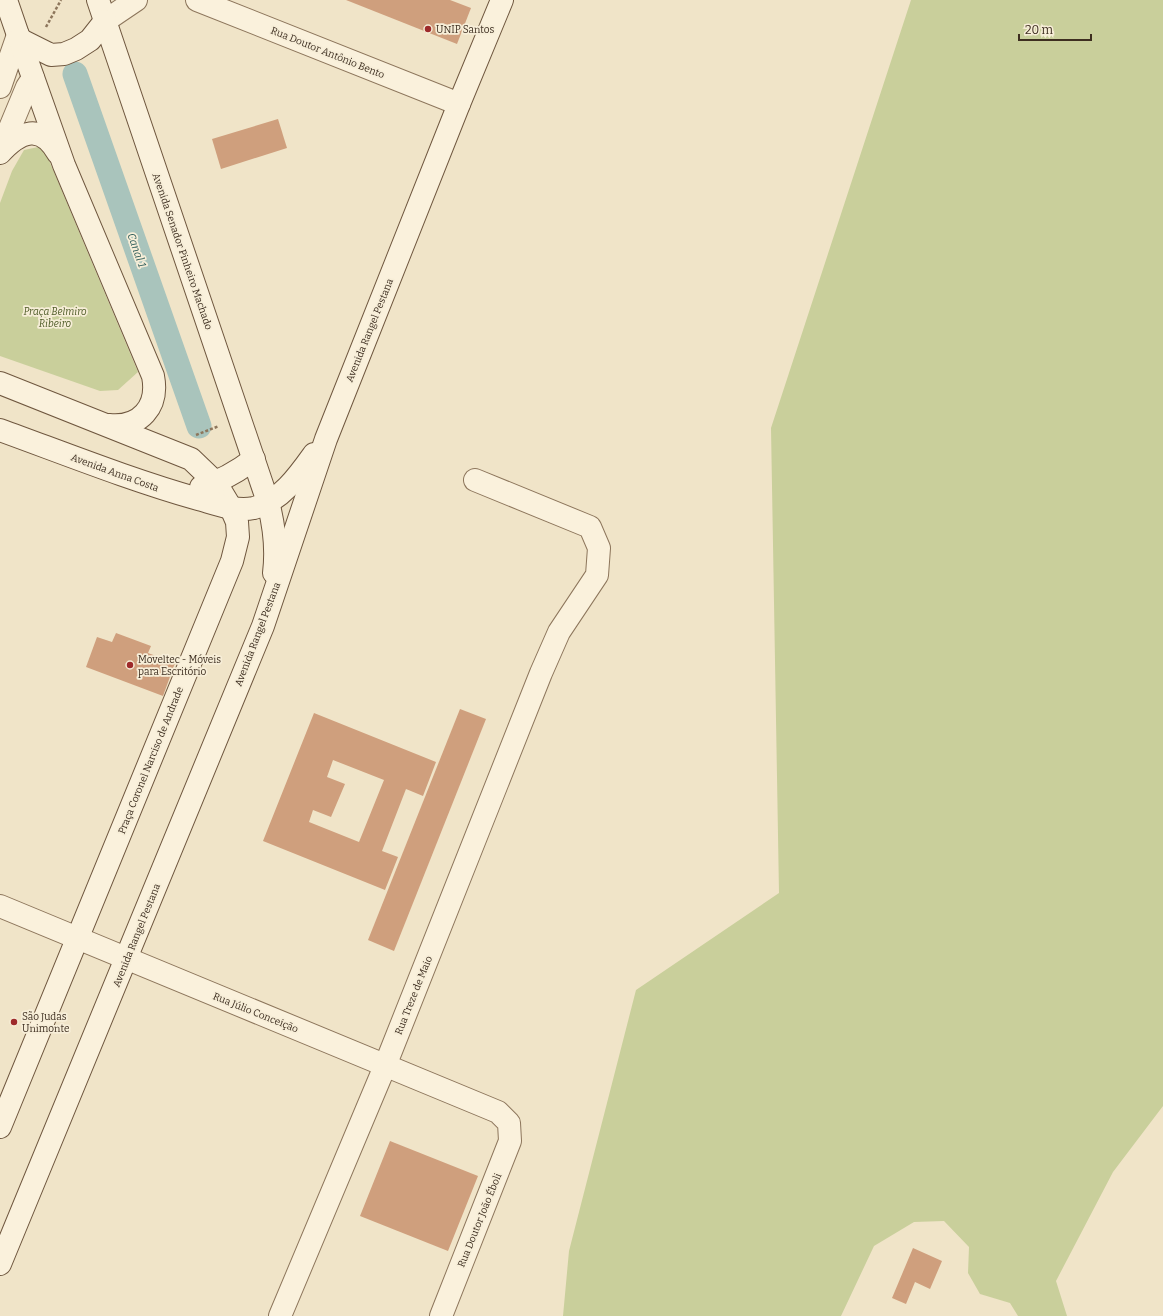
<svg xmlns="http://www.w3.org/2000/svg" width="1163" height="1316" font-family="Bitter,serif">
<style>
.green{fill:#c9cf9b}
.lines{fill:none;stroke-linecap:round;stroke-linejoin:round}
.canal{stroke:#a9c4bc;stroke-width:25}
.building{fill:#cf9f7d;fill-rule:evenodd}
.street-casing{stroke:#8d765c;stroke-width:24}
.secondary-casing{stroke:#6f573f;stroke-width:24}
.path{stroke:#8d765c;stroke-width:2.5;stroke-dasharray:3 2;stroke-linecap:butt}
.street{stroke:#faf1dc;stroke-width:22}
.secondary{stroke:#faf1dc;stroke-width:22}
.poi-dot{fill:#9e2a2b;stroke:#f7eed8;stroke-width:1.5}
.labels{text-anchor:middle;stroke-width:3.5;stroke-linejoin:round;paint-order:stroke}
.poi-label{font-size:10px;fill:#3d2e20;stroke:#f7eed8;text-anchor:start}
.street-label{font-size:10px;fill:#3d2e20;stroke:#f7eed8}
.park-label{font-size:10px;font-style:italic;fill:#4d5a26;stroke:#f7eed8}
.water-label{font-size:11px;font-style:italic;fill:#2f5d5a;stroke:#f7eed8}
</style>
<rect width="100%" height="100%" fill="#f0e4c8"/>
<g class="green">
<polygon points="911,0 1163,0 1163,1106 1113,1172 1056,1281 1067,1316 1018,1316 1010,1303 980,1294 968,1273 969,1247 944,1221 914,1222 874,1246 841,1316 563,1316 569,1251 636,990 779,893 771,428"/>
<polygon points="43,146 138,372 118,390 100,391 0,356 0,203 12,171 24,150"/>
</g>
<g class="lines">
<polyline class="canal" points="75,74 199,426"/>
</g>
<g class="building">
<polygon points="346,0 450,0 471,8 457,44"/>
<polygon points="278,119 287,148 221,169 212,139"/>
<polygon points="116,633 151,646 148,653 175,663 163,696 86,667 97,637 112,642"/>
<polygon points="460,709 486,719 394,951 368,940"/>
<path d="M314,713L436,762L423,796L406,789L382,851L398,857L385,890L263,841ZM333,760L384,780L359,842L309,822L313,810L331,817L345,784L327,777Z"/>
<polygon points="390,1141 478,1176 448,1251 360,1216"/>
<polygon points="913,1248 942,1261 930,1289 915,1282 906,1304 892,1298"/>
</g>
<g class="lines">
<defs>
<g id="street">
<polyline points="197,0 459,104"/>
<polyline points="105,21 136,0"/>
<polyline points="0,87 18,35"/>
<polyline points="0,152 27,87 33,78"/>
<polyline points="0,906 498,1112 509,1123 510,1141 441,1316"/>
<polyline points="280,1316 385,1066 541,673 559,632 597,575 599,548 590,527 475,480"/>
</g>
<g id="secondary">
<path d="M6,0L18,35L64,165L153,376C159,407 140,428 109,425"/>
<path d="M98,0L268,502C274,525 277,549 274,573"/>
<polyline points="19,39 51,55 64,54 76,49 90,40 105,21"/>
<path d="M0,153C20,131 41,123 58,153"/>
<polyline points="0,383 191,459 216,483 231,508 237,522 238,537 232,561 0,1127"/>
<path d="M0,430C66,454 131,480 198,499C216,504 236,512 254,508C281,501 299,475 314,454"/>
<path d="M201,487C222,481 237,472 254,459"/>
<polyline points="0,1264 263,626 326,439 459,104 502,0"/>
</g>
</defs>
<use href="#street" class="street-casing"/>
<use href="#secondary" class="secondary-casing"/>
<g class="path">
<polyline points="46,27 61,0"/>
<polyline points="196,435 219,426"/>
</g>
<use href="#street" class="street"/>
<use href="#secondary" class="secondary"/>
</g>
<g class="poi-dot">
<circle cx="428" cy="29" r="4"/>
<circle cx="130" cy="665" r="4"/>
<circle cx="14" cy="1022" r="4"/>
</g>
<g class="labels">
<g class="poi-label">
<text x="436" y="33">UNIP Santos</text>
<text x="138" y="663">Moveltec - Móveis<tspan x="138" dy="12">para Escritório</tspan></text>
<text x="22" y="1020">São Judas<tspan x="22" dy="12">Unimonte</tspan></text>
</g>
<g class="street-label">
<text transform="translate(328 52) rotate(22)" y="4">Rua Doutor Antônio Bento</text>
<text transform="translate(183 251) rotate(71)" y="4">Avenida Senador Pinheiro Machado</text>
<text transform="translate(369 330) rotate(-68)" y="4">Avenida Rangel Pestana</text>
<text transform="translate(115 472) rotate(20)" y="4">Avenida Anna Costa</text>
<text transform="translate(257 634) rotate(-69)" y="4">Avenida Rangel Pestana</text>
<text transform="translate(150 760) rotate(-68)" y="4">Praça Coronel Narciso de Andrade</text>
<text transform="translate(136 935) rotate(-68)" y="4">Avenida Rangel Pestana</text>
<text transform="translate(413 995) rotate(-68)" y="4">Rua Treze de Maio</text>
<text transform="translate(256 1012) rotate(22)" y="4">Rua Júlio Conceição</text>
<text transform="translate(479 1220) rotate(-68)" y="4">Rua Doutor João Éboli</text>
</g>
<g class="park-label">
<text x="55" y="315">Praça Belmiro<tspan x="55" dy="12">Ribeiro</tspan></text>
</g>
<g class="water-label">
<text transform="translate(137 250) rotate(70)" y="4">Canal 1</text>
</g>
</g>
<path d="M1019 34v6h72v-6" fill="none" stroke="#3d2e20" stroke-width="2"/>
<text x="1025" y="34" font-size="12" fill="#3d2e20" stroke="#f7eed8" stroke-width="3" paint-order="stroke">20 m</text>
</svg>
